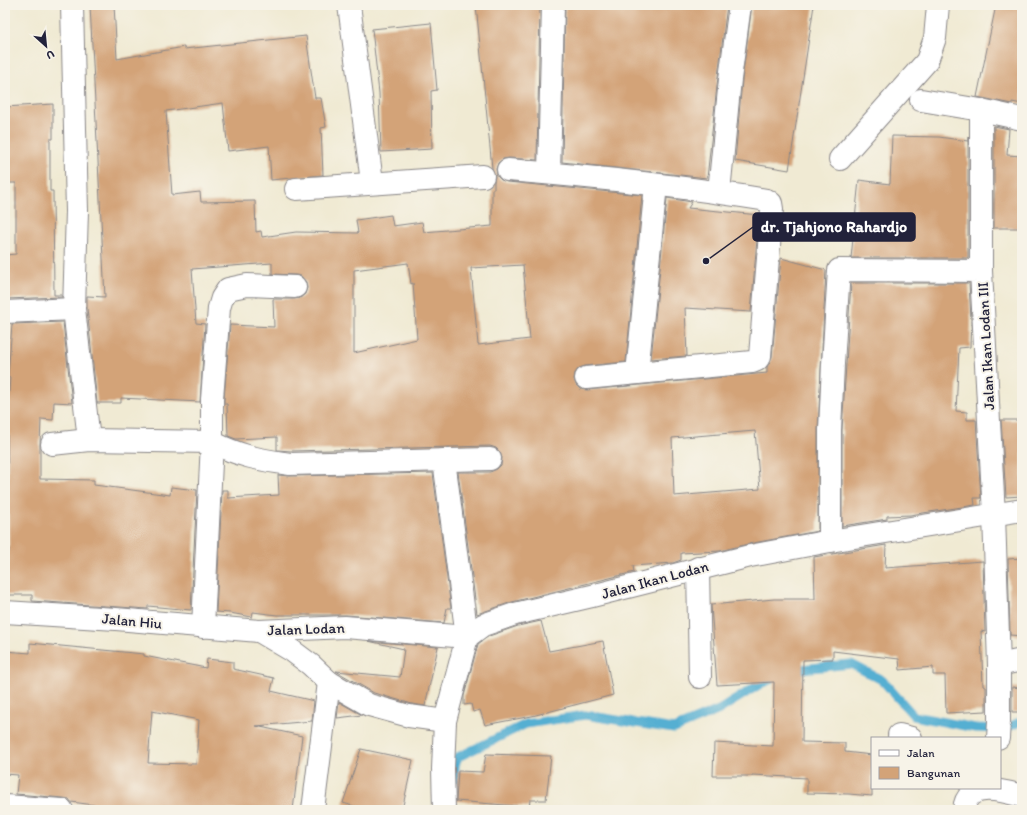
<svg xmlns="http://www.w3.org/2000/svg" width="1027" height="815" font-family="Itim,sans-serif">
<style>
.lines{fill:none;stroke-linecap:round;stroke-linejoin:round}
.stream{stroke:#54afd2;stroke-width:9}
.building{fill:#d3a378;fill-rule:evenodd}
.minor-casing{stroke:#898687;stroke-width:24}
.minor{stroke:#fff;stroke-width:22}
.labels{text-anchor:middle;stroke-width:4;stroke-linejoin:round;paint-order:stroke}
.street-label{font-size:15px;fill:#22223b;stroke:#f7f3e8}
.leader{fill:none;stroke:#22223b;stroke-width:1.5}
.callout-dot{fill:#22223b;stroke:#f7f3e8;stroke-width:1.5}
.callout{fill:#22223b;stroke:#22223b;stroke-width:1.5}
.callout-label{font-size:16px;text-anchor:middle;font-weight:bold;fill:#fff}
</style>
<rect width="100%" height="100%" fill="#f7f3e8"/>
<filter id="ink" filterUnits="userSpaceOnUse"><feTurbulence type="fractalNoise" baseFrequency=".025" numOctaves="2"/><feDisplacementMap in="SourceGraphic" scale="8" xChannelSelector="R" yChannelSelector="G"/><feConvolveMatrix kernelMatrix="1 2 1 2 8 2 1 2 1" color-interpolation-filters="sRGB"/></filter>
<filter id="wash" filterUnits="userSpaceOnUse"><feTurbulence type="fractalNoise" baseFrequency=".012" numOctaves="4" result="noise"/><feDisplacementMap in="SourceGraphic" scale="16" xChannelSelector="R" yChannelSelector="G"/><feGaussianBlur stdDeviation="0.9" result="paint"/><feColorMatrix in="noise" values="0 0 0 0 0 0 0 0 0 0 0 0 0 0 0 0 0 1.4 0 .05"/><feComposite in="paint" operator="in"/></filter>
<g filter="url(#wash)">
<rect width="100%" height="100%" fill="#f0ead3"/>
<g class="lines">
<g class="stream">
<polyline points="791,670 851,664 882,680 914,716 975,728 1004,729 1022,721"/>
<polyline points="454,794 455,765 458,757 526,724 585,715 674,729 719,710 762,683 774,678"/>
</g>
</g>
<g id="blocks">
<g class="building">
<path d="M90,5H114L117,59L184,47V49L306,36L315,98H321L326,127L321,128L323,175L271,180L269,146L228,151L223,103L166,111L172,195L200,192L201,202L255,201L256,232L261,231L262,237L296,232L358,233L356,220L391,215L393,226L422,222L424,232L492,226V189H494V182L495,176L492,168L476,5H540L537,160L509,158L503,159L498,163L496,169L497,176L501,180L507,182L642,195L626,362L585,366L579,368L575,373L574,379L576,385L580,389L587,390L767,373V367L772,357L781,258L826,270L818,429V531L748,544L720,551L681,553V560L673,563L633,566L634,572L512,602L477,614L458,472H490L497,469L501,465L502,458L500,452L496,448L490,446L291,451L277,450V437L236,439L228,436L227,404H224V399L230,325L274,327L273,299H294L300,298L305,294L307,288L306,282L301,276L296,275L272,274V263L192,269L196,323L205,324L200,402L121,398V403H97L87,308V296L105,297ZM408,263L411,284L413,283L417,339L354,353V270ZM523,265L530,339L478,345L471,268ZM755,431L760,489L674,496L672,438Z"/>
<polygon points="565,5 727,5 718,77 707,178 562,162"/>
<polygon points="752,5 814,5 789,170 735,161 742,80"/>
<polygon points="996,5 1010,5 1022,8 1022,104 1012,102 1012,104 977,97"/>
<polygon points="431,23 437,90 431,91 432,149 381,152 379,93 372,29"/>
<polygon points="53,104 53,139 50,139 50,191 53,191 54,295 62,295 62,297 5,299 5,255 16,254 16,183 5,183 5,107"/>
<polygon points="994,126 1009,129 1007,155 1022,156 1022,228 994,228"/>
<polygon points="892,136 939,137 968,141 968,136 968,258 851,258 859,180 890,184"/>
<polygon points="667,198 692,202 688,208 759,215 751,312 685,308 687,356 651,359"/>
<polygon points="851,283 969,283 971,320 970,347 959,348 956,411 967,412 967,420 976,420 981,498 974,498 975,505 910,515 887,516 887,519 842,526 842,430"/>
<polygon points="63,322 72,403 54,402 53,420 41,419 40,445 40,479 94,480 94,485 170,495 171,487 197,490 191,610 148,606 148,609 32,601 32,595 5,595 5,552 9,552 7,421 10,377 8,377 12,324"/>
<polygon points="1001,420 1022,420 1022,496 1006,497"/>
<polygon points="433,473 451,608 447,608 444,623 346,615 277,615 253,612 252,617 230,613 216,612 222,490 228,490 228,498 279,495 278,475 290,476"/>
<polygon points="886,545 885,568 983,561 985,632 981,631 983,686 986,687 986,711 946,713 945,675 933,675 933,667 900,670 899,659 833,651 833,659 803,660 802,742 845,743 845,752 872,755 872,796 849,794 807,793 807,778 752,775 752,776 713,776 714,743 773,746 774,682 717,685 711,605 774,599 815,599 814,557"/>
<polygon points="1022,558 1022,636 1010,635 1008,559"/>
<polygon points="541,621 549,651 603,641 613,695 532,716 485,725 480,710 473,712 471,704 464,705 464,696 478,644 489,636 518,626"/>
<polygon points="368,641 438,647 425,706 412,704 374,693 336,671 400,677 404,649"/>
<path d="M30,643L144,654V656L206,668L207,659L233,662V669L274,678L271,691L314,701L312,721L256,726L302,736L293,810H134L71,802L69,799L63,798L16,794L18,775L5,774V651L30,653ZM152,711L199,720L196,764L148,763Z"/>
<polygon points="1012,687 1022,688 1022,712 1012,712"/>
<polygon points="339,702 362,715 337,718"/>
<polygon points="361,749 413,760 402,810 367,810 343,803"/>
<polygon points="486,754 551,756 546,800 530,800 529,807 456,801 458,771 483,772"/>
</g>
</g>
</g>
<g filter="url(#ink)">
<use href="#blocks" fill-opacity="0" stroke="#898687" stroke-width="1"/>
<g class="lines">
<defs>
<g id="minor">
<polyline points="72,5 77,211 74,309 89,440"/>
<polyline points="349,5 372,182"/>
<polyline points="921,100 981,110 1022,119"/>
<polyline points="981,110 981,271"/>
<polyline points="840,159 927,61 935,38 938,5"/>
<path d="M508,170C595,177 682,186 767,200L771,203L772,209L760,356L757,360L752,362L586,378"/>
<polyline points="549,173 553,5"/>
<polyline points="296,189 483,176"/>
<polyline points="719,192 730,79 740,5"/>
<polyline points="5,312 74,309"/>
<polyline points="637,373 656,185"/>
<path d="M52,444L89,440L212,442C239,456 260,460 290,464L490,459"/>
<polyline points="830,541 830,430 833,364 839,270 981,271 994,515 999,665 999,721 998,738"/>
<polyline points="698,568 700,677"/>
<polyline points="5,612 116,619 259,631 345,627 467,637 444,460"/>
<polyline points="203,627 212,442 212,399 219,308 222,298 228,289 247,285 295,287"/>
<polyline points="259,631 291,650 311,665 329,682 369,705 409,716 445,721"/>
<polyline points="999,665 1022,660"/>
<polyline points="899,735 911,738"/>
<polyline points="5,806 62,810"/>
<polyline points="313,810 329,682"/>
<polyline points="444,810 443,769 445,721 467,637 483,625 515,614 592,596 750,556 830,541 1022,510"/>
<path d="M964,810C966,780 1003,791 1022,796"/>
</g>
</defs>
<use href="#minor" class="minor-casing"/>
<use href="#minor" class="minor"/>
</g>
</g>
<g class="labels">
<g class="street-label">
<text transform="translate(986 346) rotate(-93)" y="5">Jalan Ikan Lodan III</text>
<text transform="translate(655 580) rotate(-15)" y="5">Jalan Ikan Lodan</text>
<text transform="translate(132 621) rotate(5)" y="5">Jalan Hiu</text>
<text transform="translate(306 629) rotate(-2)" y="5">Jalan Lodan</text>
</g>
</g>
<path class="leader" d="M706 261L753 227"/>
<circle class="callout-dot" cx="706" cy="261" r="4"/>
<rect class="callout" x="753" y="213" width="162" height="28" rx="4"/>
<g class="callout-label">
<text x="834" y="232">dr. Tjahjono Rahardjo</text>
</g>
<rect width="1027" height="815" fill="none" stroke="#f7f3e8" stroke-width="20"/>
<rect x="871" y="737" width="130" height="52" fill="#f7f3e8" stroke="#a29fa3"/>
<rect x="879" y="750" width="20" height="6" fill="#ffffff" stroke="#a29fa3"/>
<text x="907" y="757" font-size="12" fill="#22223b">Jalan</text>
<rect x="879" y="767" width="20" height="12" fill="#d3a378" stroke="#a29fa3"/>
<text x="907" y="777" font-size="12" fill="#22223b">Bangunan</text>
<g transform="translate(46 46) rotate(153)" stroke="#f7f3e8" stroke-width="3" paint-order="stroke">
<path d="M0-3L7 15L0 10L-7 15Z" fill="#22223b"/>
<text y="-6" font-size="11" font-weight="bold" text-anchor="middle" fill="#22223b">U</text>
</g>
</svg>
